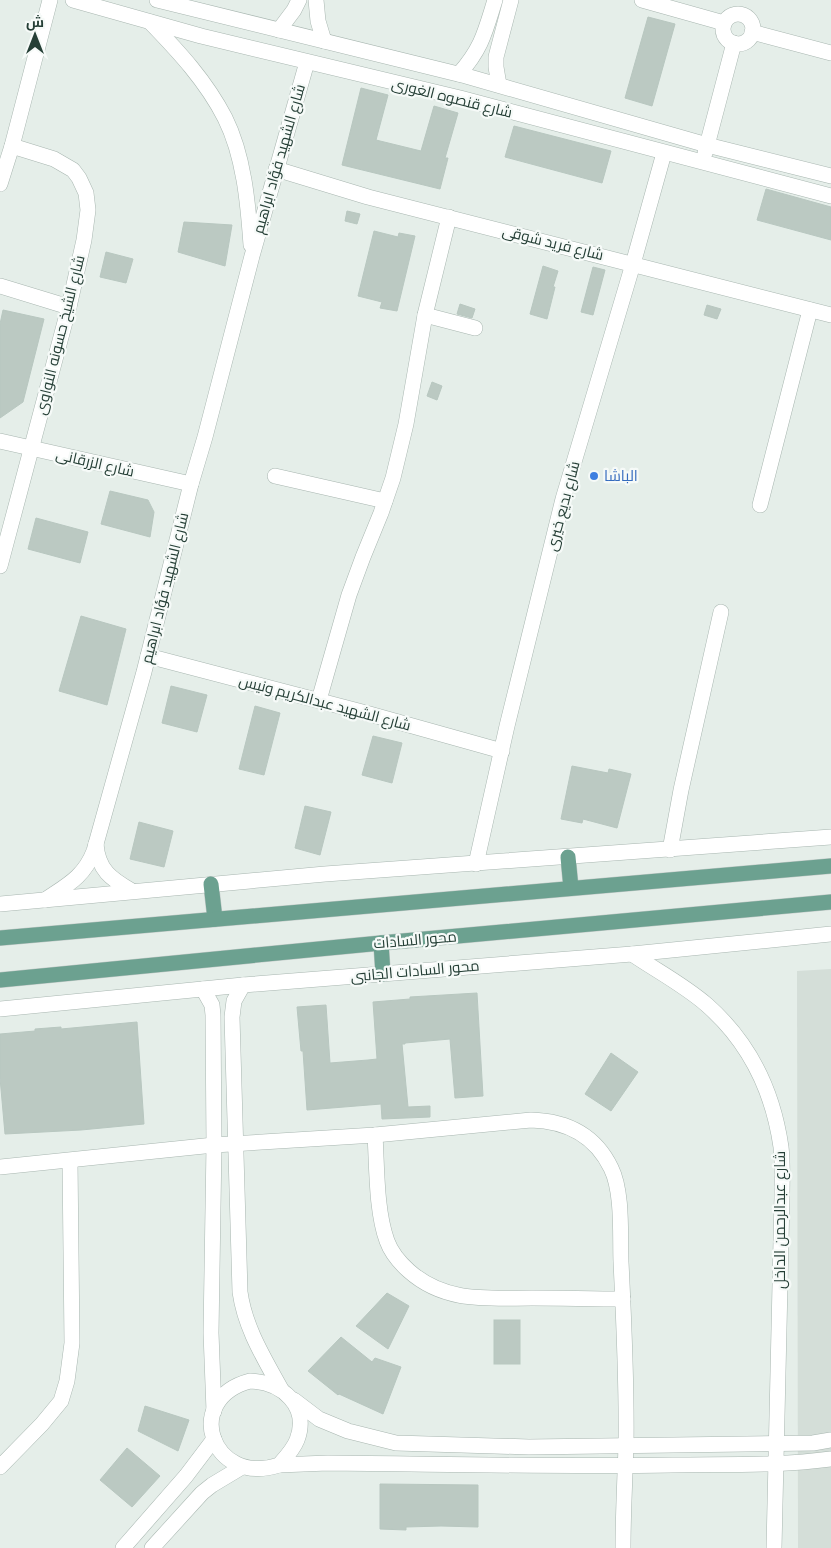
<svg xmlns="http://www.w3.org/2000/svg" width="831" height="1548" font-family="'IBM Plex Sans',Cairo,sans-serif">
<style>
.built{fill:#d4ded8}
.building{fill:#bbc9c2;stroke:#b8c7c0}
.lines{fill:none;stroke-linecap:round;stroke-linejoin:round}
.minor-casing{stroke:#a8b6b0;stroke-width:16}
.major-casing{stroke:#c2c9c7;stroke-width:16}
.minor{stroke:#fff;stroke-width:15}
.major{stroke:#6ca190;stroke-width:15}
.shop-dot{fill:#3f7fe0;stroke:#f6faf8;stroke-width:2}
.labels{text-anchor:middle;stroke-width:4.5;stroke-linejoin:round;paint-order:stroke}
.street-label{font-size:15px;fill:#253f36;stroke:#f6faf8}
.shop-label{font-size:15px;fill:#366cbe;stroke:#f6faf8;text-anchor:start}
</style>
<rect width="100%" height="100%" fill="#e5eee9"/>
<polygon class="built" points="831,969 831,1548 798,1548 797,971"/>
<g class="building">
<polygon points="648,17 675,24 652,106 625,98"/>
<polygon points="361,88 388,95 376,140 421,151 434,106 458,113 445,158 448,158 440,189 342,165"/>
<polygon points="514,126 611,151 602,183 505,157"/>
<polygon points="766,189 831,207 831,240 757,220"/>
<polygon points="347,211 360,214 357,224 345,221"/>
<polygon points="184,222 232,225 225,266 178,252"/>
<polygon points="374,231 398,237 399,233 415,236 397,311 380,308 382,302 358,296"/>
<polygon points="106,252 133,259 126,283 100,277"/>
<polygon points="543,266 558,271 553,287 555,287 547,319 530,314"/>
<polygon points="593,267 605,270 593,315 581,312"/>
<polygon points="460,304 475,309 472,318 457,314"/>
<polygon points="707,305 721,309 717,319 704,315"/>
<polygon points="3,310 44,319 23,402 0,418 0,324"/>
<polygon points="432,382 442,386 437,400 427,396"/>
<polygon points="110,491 148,500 154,512 150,537 101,524"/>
<polygon points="36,518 88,532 80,563 28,549"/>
<polygon points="81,616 126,629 107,705 59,691"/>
<polygon points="171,686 207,695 197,732 162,723"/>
<polygon points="255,706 280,713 264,775 239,769"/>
<polygon points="373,736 402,743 392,783 362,775"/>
<polygon points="572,766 608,773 609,769 631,774 617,828 583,819 582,823 561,819"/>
<polygon points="305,806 331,812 320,855 295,848"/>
<polygon points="139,822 173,831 164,867 130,859"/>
<polygon points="477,993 483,1096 455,1098 450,1039 405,1043 405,1044 402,1044 408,1107 430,1106 430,1117 382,1119 381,1104 307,1110 303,1051 301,1051 297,1007 326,1005 330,1063 368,1060 377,1059 373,1002 410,999 410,997"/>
<polygon points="137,1022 144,1124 81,1130 5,1134 0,1078 0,1034 35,1031 35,1029 61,1027 61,1029"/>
<polygon points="611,1053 638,1072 611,1111 585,1094"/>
<polygon points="387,1293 409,1306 388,1349 356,1326"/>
<rect x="494" y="1320" width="26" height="44"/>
<polygon points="341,1337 372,1362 375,1358 401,1367 383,1414 339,1394 338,1395 308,1371"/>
<polygon points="145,1406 189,1420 178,1451 138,1431"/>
<polygon points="127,1448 160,1476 132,1507 100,1480"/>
<polygon points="380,1484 478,1485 478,1527 441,1526 406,1527 406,1530 380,1529"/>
</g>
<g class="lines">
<defs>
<g id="minor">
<polyline points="73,0 201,36 460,98 831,196"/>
<polyline points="157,0 466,76 707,145 831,176"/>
<polyline points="316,0 318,21 324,41"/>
<polyline points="642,0 724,23"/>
<circle cx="738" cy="29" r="15"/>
<path d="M150,22C179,52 206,81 225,118C244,156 248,203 251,245"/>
<polyline points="279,30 294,10 299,0"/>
<polyline points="752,32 831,53"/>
<path d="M459,74C482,48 485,32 495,0"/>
<polyline points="499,85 496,67 496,57 511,0"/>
<polyline points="705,153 734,43"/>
<polyline points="276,169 368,197 831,315"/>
<polyline points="0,184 12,146 50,0"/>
<polyline points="0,286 69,307"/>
<polyline points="425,315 475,328"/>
<polyline points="0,441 191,484"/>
<polyline points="275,476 385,501"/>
<polyline points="760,505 810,310"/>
<polyline points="0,566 69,307 84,240 88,210 86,193 79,178 73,170 54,159 12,146"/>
<polyline points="148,656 366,713 502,751"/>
<polyline points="319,700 349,595 363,557 381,513 393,478 406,424 425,315 449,217"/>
<path d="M96,844C98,870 111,879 132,891"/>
<polyline points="670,850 681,790 721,612"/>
<polyline points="476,864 507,726 563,499 633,264 664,153"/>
<path d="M45,900C67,885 84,877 94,851L144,672L191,484L205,437L252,256L307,62"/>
<polyline points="0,904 325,874 831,837"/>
<path d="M632,954C657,971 684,985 707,1005C750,1043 773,1091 781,1147C783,1164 782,1180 782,1197L774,1548"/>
<path d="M243,985L234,1001L232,1017L240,1292C245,1328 264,1358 281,1389"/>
<polyline points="203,989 212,1005 213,1015 214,1145 211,1333 214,1411"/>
<polyline points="0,1009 243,985 632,954 831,934"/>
<path d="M375,1135C377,1167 376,1211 387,1241C391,1252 400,1263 409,1271C445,1303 487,1298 532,1298C562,1298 592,1299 623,1299"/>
<path d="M0,1167L214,1145L375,1135L531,1120C567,1121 595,1135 611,1168C623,1192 620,1235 621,1262C624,1323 627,1384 626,1445C625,1479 623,1514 623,1548"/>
<path d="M250,1381C282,1382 310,1406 297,1440C293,1450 286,1457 279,1465C211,1487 182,1399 250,1381Z"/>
<polyline points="294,1400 319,1419 348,1431 396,1443 529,1447 813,1443 831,1440"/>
<path d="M279,1465L328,1463C443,1464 558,1467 672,1465C725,1464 779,1466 831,1459"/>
<polyline points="0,1467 42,1424 61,1401 67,1381 72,1343 70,1161"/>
<polyline points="123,1548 186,1476 214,1439"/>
<polyline points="152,1548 202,1493 212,1485 242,1467"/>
</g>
<g id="major">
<polyline points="568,857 571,888"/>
<polyline points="211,884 215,919"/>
<polyline points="0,938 831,866"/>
<polyline points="381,943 383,974"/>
<polyline points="0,980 381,943 831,902"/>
</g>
</defs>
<use href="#minor" class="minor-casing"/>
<use href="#major" class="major-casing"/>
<use href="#minor" class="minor"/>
<use href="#major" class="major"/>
</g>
<circle class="shop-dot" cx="594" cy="476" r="5"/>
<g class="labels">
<g class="street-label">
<text transform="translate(452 98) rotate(14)" y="5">شارع قنصوه الغورى</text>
<text transform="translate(279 159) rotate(-74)" y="5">شارع الشهيد فؤاد ابراهيم</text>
<text transform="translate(553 243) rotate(14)" y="5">شارع فريد شوقى</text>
<text transform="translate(60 335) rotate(-76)" y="5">شارع الشيخ حسونه النواوى</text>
<text transform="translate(95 463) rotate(13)" y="5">شارع الزرقانى</text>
<text transform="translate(563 506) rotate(-75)" y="5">شارع بديع خيرى</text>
<text transform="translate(165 588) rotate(-76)" y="5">شارع الشهيد فؤاد ابراهيم</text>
<text transform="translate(325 703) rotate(15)" y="5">شارع الشهيد عبدالكريم ونيس</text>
<text transform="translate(415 940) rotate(-5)" y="5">محور السادات</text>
<text transform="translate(415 971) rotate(-5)" y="5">محور السادات الجانبى</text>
<text transform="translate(780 1220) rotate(-90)" y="5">شارع عبدالرحمن الداخل</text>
</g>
<g class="shop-label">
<text x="604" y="481">الباشا</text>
</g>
</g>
<g transform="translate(35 35)" stroke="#f6faf8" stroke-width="4" paint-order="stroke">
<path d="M0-4L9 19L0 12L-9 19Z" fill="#253f36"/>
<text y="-8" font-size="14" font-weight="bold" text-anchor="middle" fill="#253f36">ش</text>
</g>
</svg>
